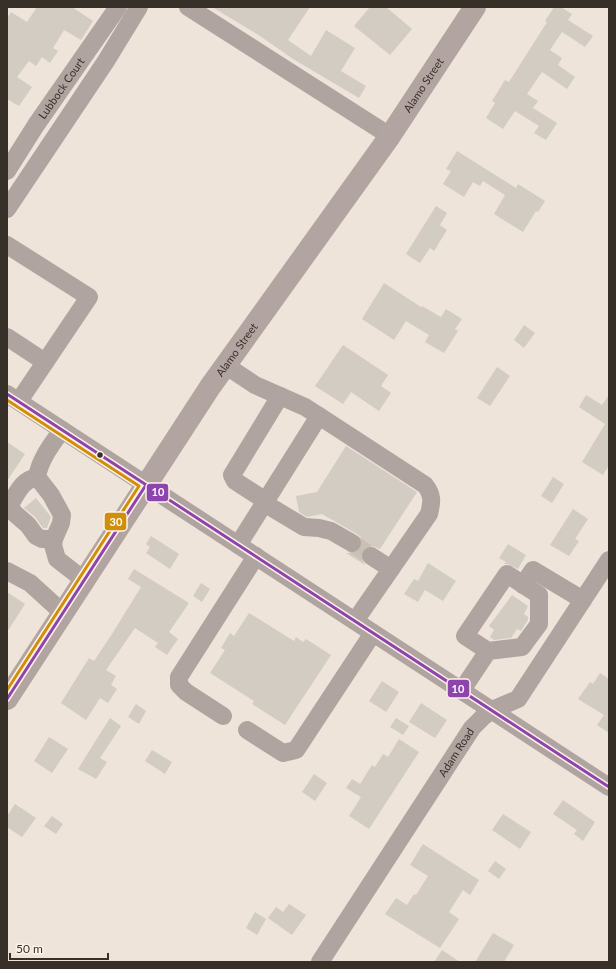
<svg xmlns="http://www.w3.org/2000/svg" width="616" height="969" font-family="Lato,sans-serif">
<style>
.building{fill:#d3ccc3}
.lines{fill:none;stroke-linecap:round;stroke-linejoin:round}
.minor-tunnel{stroke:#c9c0b6;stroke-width:18;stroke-dasharray:18 9;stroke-linecap:butt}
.minor{stroke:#b0a4a1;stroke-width:18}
.major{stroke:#b2a5a1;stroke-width:22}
.bus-1-casing{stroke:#fef2e7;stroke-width:6}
.bus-2-casing{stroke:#fef2e7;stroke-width:6}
.bus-1{stroke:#8e44ad;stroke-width:3}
.bus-2{stroke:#d18e08;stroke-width:3}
.bus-dot{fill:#373028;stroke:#fef2e7;stroke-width:1.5}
.labels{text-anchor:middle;stroke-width:3;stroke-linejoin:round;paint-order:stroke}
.street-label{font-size:11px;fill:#373028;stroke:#fef2e7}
.line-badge{stroke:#fef2e7;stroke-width:1.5}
.badge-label{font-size:11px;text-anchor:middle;font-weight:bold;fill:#fff}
</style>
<rect width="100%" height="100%" fill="#eee4d9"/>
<g class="building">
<polygon points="37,7 72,7 93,21 81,40 64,30 53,48 58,51 50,63 42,57 36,66 29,61 17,77 32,87 19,106 7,99 7,18 11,12 27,22"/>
<polygon points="212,7 310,7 288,40 311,56 326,30 355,48 341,71 366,86 359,98 293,59 260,36"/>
<polygon points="370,7 386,7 412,29 390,55 354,26"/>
<polygon points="554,7 561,7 572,14 568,20 593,36 585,47 562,32 550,50 562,58 558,65 575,77 567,89 542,72 527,94 538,101 533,108 557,123 546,140 534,133 539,126 515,111 503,129 486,118 495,103 492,101 505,80 509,82 547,22 545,21"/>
<polygon points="457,151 516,188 518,184 545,201 538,212 536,211 523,232 494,214 505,195 483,181 480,186 473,182 464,197 443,184 451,171 446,169"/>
<polygon points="436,206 447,213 440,225 447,230 434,251 430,248 420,263 406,254"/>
<polygon points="384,283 421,307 422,306 441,317 446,309 462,319 455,329 458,331 444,353 425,342 429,335 406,321 394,340 362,319"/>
<polygon points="524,325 535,333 524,348 514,340"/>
<polygon points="343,345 388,375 381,386 391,393 379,411 351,392 343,404 315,386"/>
<polygon points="497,367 510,376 490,406 477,398"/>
<polygon points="586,395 602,405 609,395 609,465 603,475 582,462 605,424 579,407"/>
<polygon points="7,442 25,454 7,481"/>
<polygon points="346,446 417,492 380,549 371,546 366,547 362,550 361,556 365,565 346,553 352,553 358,552 361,549 362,543 361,537 357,534 322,514 307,517 299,512 296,496 317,492"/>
<polygon points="553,477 564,484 552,503 541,496"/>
<polygon points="36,498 51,517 47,528 43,528 35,517 24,508"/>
<polygon points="573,509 588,519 575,539 579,541 569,556 550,545"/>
<polygon points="151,536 179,554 170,569 146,553 150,547 146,544"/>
<polygon points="508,544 526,555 518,569 508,564 504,564 506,562 499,558"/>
<polygon points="428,563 456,581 443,601 425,590 418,602 404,594 414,579 418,581"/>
<polygon points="134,569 189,603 169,632 178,639 167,655 155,647 158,643 135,628 106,670 116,676 111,685 117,689 108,703 100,698 86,720 61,703 89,658 94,661 112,634 141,587 128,579"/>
<polygon points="201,583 210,589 202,602 193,596"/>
<polygon points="7,592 25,604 7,632"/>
<polygon points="512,595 528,606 524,614 528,617 528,620 521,631 517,629 511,638 494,640 490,637 494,630 489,626"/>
<polygon points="249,613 294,641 296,637 303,642 306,639 331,655 285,725 252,704 254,701 210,673 225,650 221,648 230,633 234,636"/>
<polygon points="600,673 609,679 609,733 597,725 604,715 578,699 590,682 593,684"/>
<polygon points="382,681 399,692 386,712 369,701"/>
<polygon points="421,703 447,720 435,738 409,722"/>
<polygon points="136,704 146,711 139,724 128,717"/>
<polygon points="110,718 121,726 100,758 107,762 96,779 78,769"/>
<polygon points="396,718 409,726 403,735 390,727"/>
<polygon points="49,737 68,749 52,773 34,761"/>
<polygon points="399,739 419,752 369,829 349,816 361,797 346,788 352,779 360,784 372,765 375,767 383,754 388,757"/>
<polygon points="152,750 172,762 165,774 145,761"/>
<polygon points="314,774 327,783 315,801 302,792"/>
<polygon points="563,800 595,822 583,841 574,834 577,830 553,814"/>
<polygon points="15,804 36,818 22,837 7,827 7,816"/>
<polygon points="503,814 531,832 520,849 492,830"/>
<polygon points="52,816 63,824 56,834 44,826"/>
<polygon points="423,844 479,880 470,895 463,890 449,912 459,919 440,948 385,914 396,898 407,905 414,894 416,895 428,876 410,865"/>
<polygon points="495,861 506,869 499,879 488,871"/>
<polygon points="289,904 306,915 292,935 268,918 276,907 283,912"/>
<polygon points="255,912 266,919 257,935 246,928"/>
<polygon points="493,933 514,945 504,962 475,962"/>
<polygon points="442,950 460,962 434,962"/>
</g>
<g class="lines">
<polyline class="minor-tunnel" points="352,543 371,556"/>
<g class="minor">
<polyline points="188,7 390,136"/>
<path id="s1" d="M7,171L36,125L118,7"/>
<polyline points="7,209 106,61 139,7"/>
<polyline points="7,245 89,297 19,401"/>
<polyline points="7,337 45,362"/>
<polyline points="225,365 255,385 305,407 319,416 238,545"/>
<polyline points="7,394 609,787"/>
<path d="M319,416L425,485C433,495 432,502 429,514L355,621"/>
<path d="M62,430C52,444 40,459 37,477L51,495L62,515L61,523L54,539L53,545L57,559L84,580"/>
<path d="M37,477C22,480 18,492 10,504L13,512L28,525L36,536L42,539H54"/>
<polyline points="266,501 235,481 232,475 280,396"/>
<polyline points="264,503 304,527 319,528 331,531 352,543"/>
<polyline points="371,556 391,569"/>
<polyline points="7,571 30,583 63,613"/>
<polyline points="523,585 533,570 583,600"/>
<polyline points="462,690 488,651 465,636 507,574 539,595 539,624 522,647 488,651"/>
<polyline points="223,716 186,692 179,685 179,677 256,556"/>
<polyline points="247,730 283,753 296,750 373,633"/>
<path id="s2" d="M320,962L472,728L483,717L492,710L518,699L609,560"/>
</g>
<path class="major" id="s3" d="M7,699L210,387L390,136L475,7"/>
<defs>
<g id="bus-1">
<polyline points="7,394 609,787"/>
<polyline points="7,699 146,485"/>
</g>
<polyline id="bus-2" points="7,400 139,486 7,690"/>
</defs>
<use href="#bus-1" class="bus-1-casing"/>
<use href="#bus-2" class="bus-2-casing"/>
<use href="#bus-1" class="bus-1"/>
<use href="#bus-2" class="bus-2"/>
</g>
<circle class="bus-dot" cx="100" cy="455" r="3.5"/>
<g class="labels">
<g class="street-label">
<text dy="4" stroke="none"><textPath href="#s3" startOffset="742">Alamo Street</textPath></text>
<text dy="4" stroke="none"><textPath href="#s1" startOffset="99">Lubbock Court</textPath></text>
<text dy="4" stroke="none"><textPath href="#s3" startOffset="418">Alamo Street</textPath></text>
<text dy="4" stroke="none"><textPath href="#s2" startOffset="250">Adam Road</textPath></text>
</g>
</g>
<g class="line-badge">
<rect x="146" y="483" width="23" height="19" rx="4" fill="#8e44ad"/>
<rect x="104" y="512" width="23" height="19" rx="4" fill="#d18e08"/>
<rect x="447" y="679" width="23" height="19" rx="4" fill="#8e44ad"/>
</g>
<g class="badge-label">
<text x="158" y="496">10</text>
<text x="116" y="526">30</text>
<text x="458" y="693">10</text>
</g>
<rect width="616" height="969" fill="none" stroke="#373028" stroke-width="16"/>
<path d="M10 953v6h98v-6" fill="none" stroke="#373028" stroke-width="2"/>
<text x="16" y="953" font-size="12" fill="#373028" stroke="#fef2e7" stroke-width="3" paint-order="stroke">50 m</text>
</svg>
